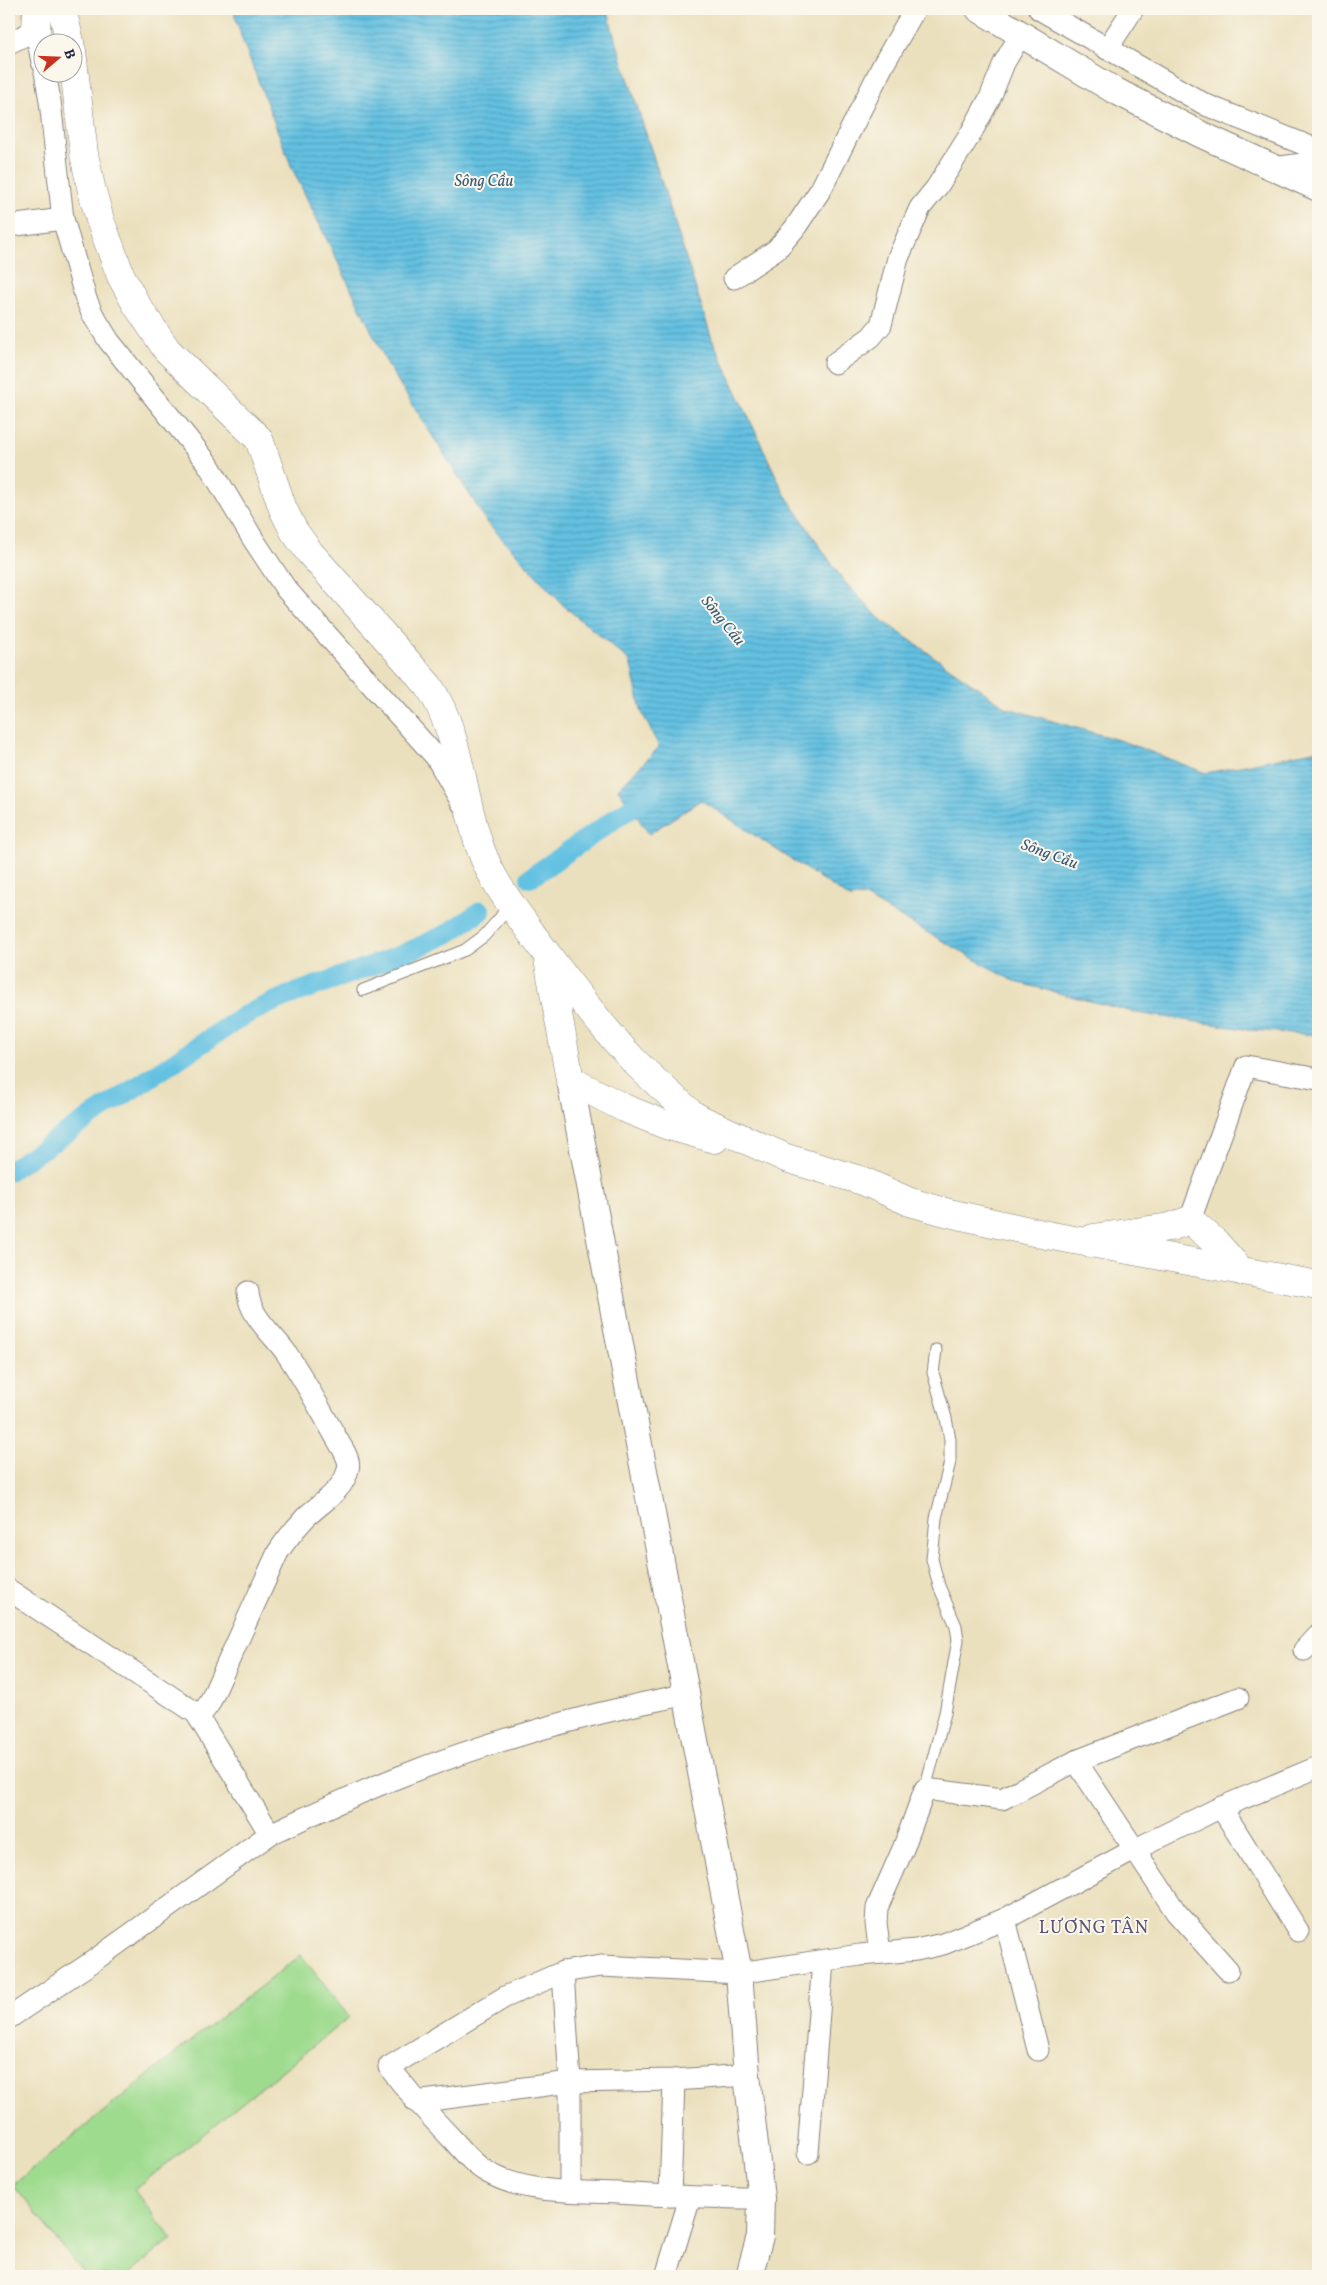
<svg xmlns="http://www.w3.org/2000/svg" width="1327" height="2285" font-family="Vollkorn,serif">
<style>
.pitch{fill:#9fdb8f;stroke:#607e65}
.water{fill:url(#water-rules);stroke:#43728e}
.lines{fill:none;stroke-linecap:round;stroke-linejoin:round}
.canal{stroke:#64c1e2;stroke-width:20}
.service-casing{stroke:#86817c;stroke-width:13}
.minor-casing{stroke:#86817c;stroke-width:23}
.tertiary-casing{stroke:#86817c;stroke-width:28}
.secondary-casing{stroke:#86817c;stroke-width:29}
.service{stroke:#fff;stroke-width:11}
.minor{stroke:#fff;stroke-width:21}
.tertiary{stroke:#fff;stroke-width:26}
.secondary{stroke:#fff;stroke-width:28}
.labels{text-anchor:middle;stroke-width:4;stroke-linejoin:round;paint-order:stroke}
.water-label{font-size:16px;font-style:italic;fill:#395a75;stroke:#fbf7ec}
.quarter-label{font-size:18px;letter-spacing:1px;fill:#5b5276;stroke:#fbf7ec}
</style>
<defs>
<pattern id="water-rules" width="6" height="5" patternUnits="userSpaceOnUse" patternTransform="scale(1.25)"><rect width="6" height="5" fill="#64c1e2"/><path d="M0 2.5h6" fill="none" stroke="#529cb8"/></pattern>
</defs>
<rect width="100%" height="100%" fill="#fbf7ec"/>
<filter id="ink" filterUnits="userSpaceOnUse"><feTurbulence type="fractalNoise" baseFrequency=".02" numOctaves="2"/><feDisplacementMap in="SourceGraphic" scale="10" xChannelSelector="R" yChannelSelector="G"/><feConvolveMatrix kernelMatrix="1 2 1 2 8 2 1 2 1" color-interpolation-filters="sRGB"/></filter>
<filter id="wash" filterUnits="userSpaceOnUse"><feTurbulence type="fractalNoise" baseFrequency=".0096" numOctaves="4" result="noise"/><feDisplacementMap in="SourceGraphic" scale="20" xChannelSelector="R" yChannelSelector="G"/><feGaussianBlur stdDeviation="1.12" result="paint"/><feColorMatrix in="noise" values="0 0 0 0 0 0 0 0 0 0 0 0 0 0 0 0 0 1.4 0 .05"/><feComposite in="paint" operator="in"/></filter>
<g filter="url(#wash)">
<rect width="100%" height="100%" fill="#ebe0be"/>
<polygon class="pitch" points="301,1955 349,2017 134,2190 172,2239 126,2276 86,2276 13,2185 193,2039"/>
<polygon class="water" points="233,9 608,9 612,28 712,339 784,493 842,579 880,619 1007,708 1122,741 1206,773 1318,750 1318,1035 1252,1030 1137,1013 1015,982 863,896 850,898 701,800 649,834 618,789 659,747 641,710 630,661 564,606 487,522 389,367 292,168 242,39"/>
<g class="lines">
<g class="canal">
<polyline points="530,878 652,793"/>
<polyline points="9,1171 245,1015 287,996 401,955 447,934 481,911"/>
</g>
</g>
</g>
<g filter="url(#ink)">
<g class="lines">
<defs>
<g id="service">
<polyline points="363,990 465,950 484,936 500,918 509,903"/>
<polyline points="925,1789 945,1713 958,1640 956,1626 939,1586 932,1559 936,1518 950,1462 950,1440 946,1418 933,1373 936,1350"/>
</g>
<g id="minor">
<polyline points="1039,9 1206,105 1318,150"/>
<polyline points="33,16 42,62"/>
<polyline points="9,43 36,30"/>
<polyline points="1107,49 1133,9"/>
<polyline points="45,72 50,101 63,219 86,299 93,315 109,341 208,464 253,539 286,589 436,757 462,803"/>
<polyline points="1273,168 1318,162"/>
<polyline points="9,226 63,219"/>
<polyline points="734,278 776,250 795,228 821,189 883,65 915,9"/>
<polyline points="835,363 871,337 881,325 898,258 920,208 937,187 970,135 990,98 1004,63 1021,34"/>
<polyline points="1190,1220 1246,1066 1318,1079"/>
<path d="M9,1590L196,1713L270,1834C313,1814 355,1794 399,1777C493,1740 589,1713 688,1694"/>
<polyline points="1304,1650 1318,1635"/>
<path d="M199,1717L209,1704L278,1552C286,1540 295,1529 305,1518C319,1504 344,1491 348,1469C350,1463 347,1457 344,1451C325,1419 308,1385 287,1354C274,1335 249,1316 248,1292"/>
<polyline points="1076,1761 1176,1912 1228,1970"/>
<polyline points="1221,1807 1298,1931"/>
<polyline points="1005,1919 1038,2050"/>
<polyline points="880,1953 876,1923 877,1908 903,1849 925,1789 1002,1799 1076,1761 1238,1698"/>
<polyline points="563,1972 570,2082 570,2191"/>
<polyline points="9,2018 92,1962 270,1834"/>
<polyline points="416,2102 570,2082 674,2080 747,2075"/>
<polyline points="808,2153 823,1961"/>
<polyline points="670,2196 674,2080"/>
<path d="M761,2198C713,2198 665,2196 617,2193C574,2191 525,2194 487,2172C474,2165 463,2151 454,2141C431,2117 409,2093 389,2067L505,1997L563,1972L601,1966L739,1973L860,1955L916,1950L943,1944L1005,1919L1136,1849L1215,1810L1318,1767"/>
<polyline points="666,2276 690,2198"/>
</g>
<g id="tertiary">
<polyline points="979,9 1112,89 1200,134 1318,188"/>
<polyline points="570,1080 739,1973 747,2075 761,2198 760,2236 749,2276"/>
</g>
<g id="secondary">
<polyline points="62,9 70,42"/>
<polyline points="36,30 37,9"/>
<path d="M72,51L84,154L91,187L100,220L121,276L136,304L167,350L259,439L283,509L294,531L310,553L428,685C461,733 461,796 481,850C492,881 513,907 532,934C564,977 597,1022 634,1061C653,1080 673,1097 693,1115L702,1120L786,1158L863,1181L910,1202L949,1213L1047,1235L1318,1285"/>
<polyline points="548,959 570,1080 624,1108 666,1125 715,1139"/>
<polyline points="1093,1238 1170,1227 1190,1220 1216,1243 1241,1271"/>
</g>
</defs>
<use href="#service" class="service-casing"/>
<use href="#minor" class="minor-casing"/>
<use href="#tertiary" class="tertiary-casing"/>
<use href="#secondary" class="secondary-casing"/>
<use href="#service" class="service"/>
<use href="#minor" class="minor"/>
<use href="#tertiary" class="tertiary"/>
<use href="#secondary" class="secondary"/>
</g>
</g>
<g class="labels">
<g class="water-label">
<text x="484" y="186">Sông Cầu</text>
<text transform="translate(724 620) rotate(51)" y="6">Sông Cầu</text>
<text transform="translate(1050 853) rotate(20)" y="6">Sông Cầu</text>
</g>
<g class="quarter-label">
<text x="1094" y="1933">LƯƠNG TÂN</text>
</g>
</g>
<rect width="1327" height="2285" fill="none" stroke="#fbf7ec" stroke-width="30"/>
<g transform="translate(58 58) rotate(71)"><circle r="24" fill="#fbf7ec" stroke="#a4a2a5"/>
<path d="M0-4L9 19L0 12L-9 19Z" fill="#c8321e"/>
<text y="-8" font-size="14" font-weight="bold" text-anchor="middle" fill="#22223b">B</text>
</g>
</svg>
